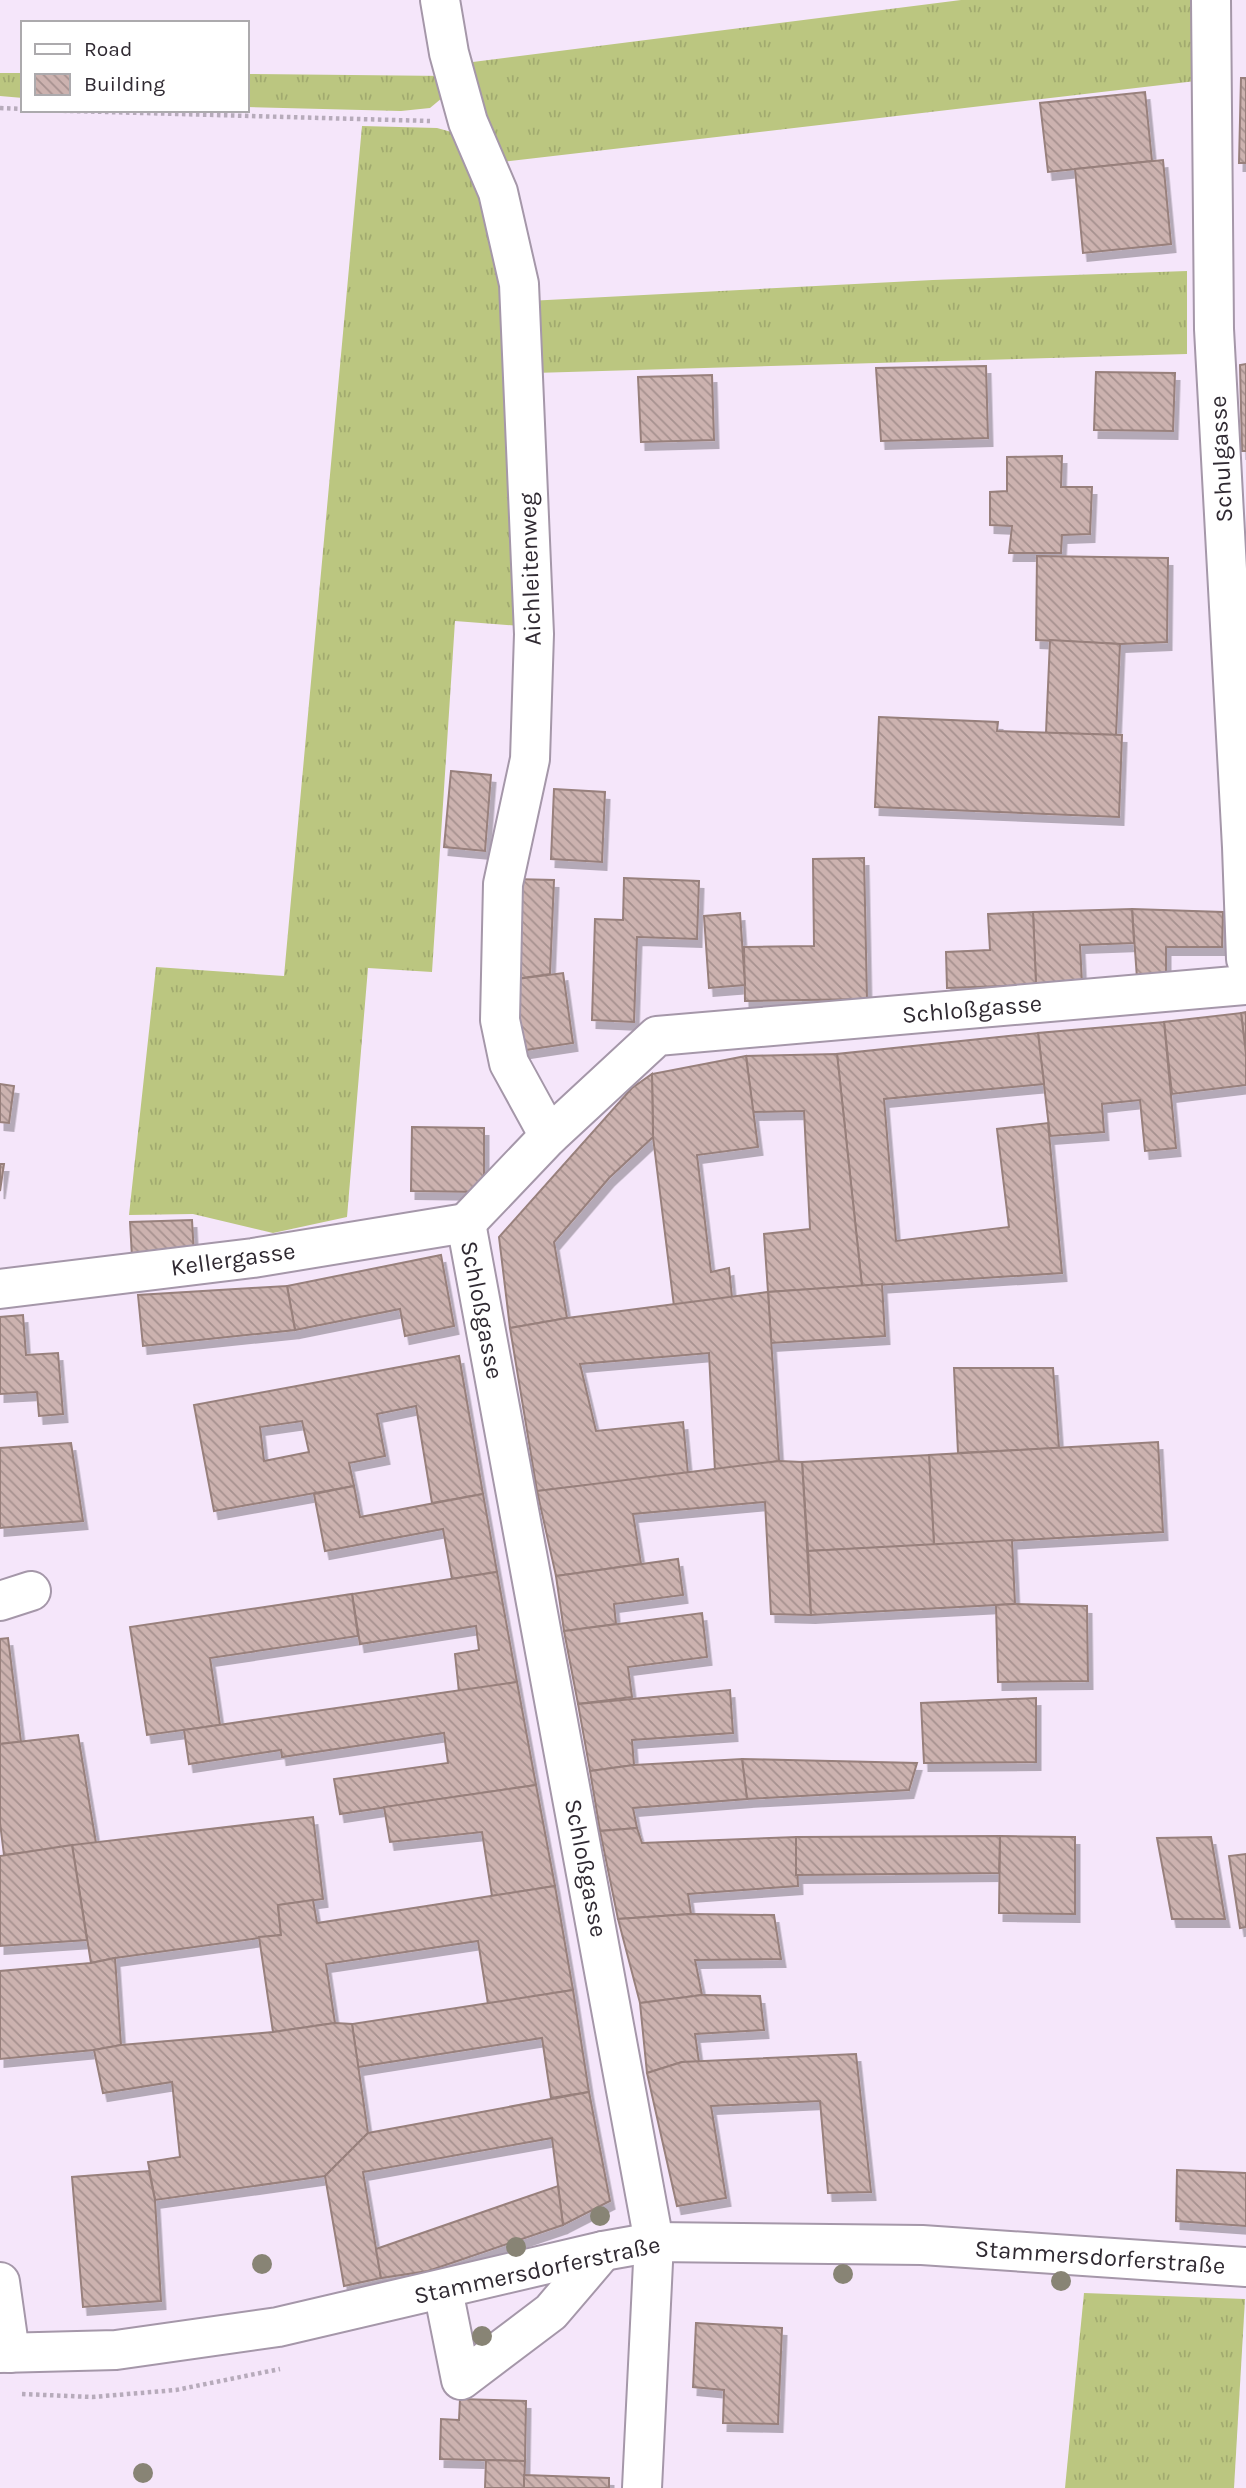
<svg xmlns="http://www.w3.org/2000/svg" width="1246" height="2488" font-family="Karla,sans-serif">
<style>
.grass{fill:url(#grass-tufts)}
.building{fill:url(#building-back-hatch);stroke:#98807c;stroke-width:2;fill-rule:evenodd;filter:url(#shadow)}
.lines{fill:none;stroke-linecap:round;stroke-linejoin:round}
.minor-casing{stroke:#a597a9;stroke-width:42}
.path{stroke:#b7abbb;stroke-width:4.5;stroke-dasharray:3.5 3.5;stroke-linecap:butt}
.minor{stroke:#fff;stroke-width:38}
.tree{fill:#888475}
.labels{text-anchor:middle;stroke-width:5;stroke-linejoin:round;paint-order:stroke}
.street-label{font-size:24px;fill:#302a32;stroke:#fff}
</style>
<defs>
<pattern id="grass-tufts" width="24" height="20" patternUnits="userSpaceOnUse" patternTransform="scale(1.75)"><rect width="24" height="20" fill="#bbc680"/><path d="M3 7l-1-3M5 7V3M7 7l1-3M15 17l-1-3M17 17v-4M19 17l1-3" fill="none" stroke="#a1aa6f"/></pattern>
<pattern id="building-back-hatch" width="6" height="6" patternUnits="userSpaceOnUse" patternTransform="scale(1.75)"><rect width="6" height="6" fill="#ccb2af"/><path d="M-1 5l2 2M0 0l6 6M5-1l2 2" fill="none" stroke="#a6918f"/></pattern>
<filter id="shadow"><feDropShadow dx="4.5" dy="8" stdDeviation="0" flood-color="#0004"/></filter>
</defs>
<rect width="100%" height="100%" fill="#f5e6fa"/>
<g class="grass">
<polygon points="961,0 1192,0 1196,81 502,162 465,63"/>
<polygon points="0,73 23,73 23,98 0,96"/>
<polygon points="247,74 448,76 442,98 430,108 401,111 247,107"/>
<polygon points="362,126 437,128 466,136 497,214 521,626 455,621 432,972 368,968 347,1217 273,1233 193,1214 129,1215 156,967 284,976"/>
<polygon points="1187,271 1187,354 534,373 528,301 933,280"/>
<polygon points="1084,2293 1245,2299 1234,2488 1065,2488"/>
</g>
<g class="building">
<polygon points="1241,78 1246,78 1246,163 1239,163"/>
<polygon points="1145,92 1152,161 1048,172 1040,103"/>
<polygon points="1163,160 1171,244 1083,253 1075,169"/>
<polygon points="1246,364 1246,451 1242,451 1240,365"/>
<polygon points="986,366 988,438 881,441 876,368"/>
<polygon points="1096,372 1175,373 1173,431 1094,430"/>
<polygon points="712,375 714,440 641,442 638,377"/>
<polygon points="1062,456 1061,487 1092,487 1090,534 1062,535 1061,553 1009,553 1012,526 990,525 990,492 1007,491 1007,457"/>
<polygon points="1037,556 1168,558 1167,642 1120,644 1036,640"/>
<polygon points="1050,640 1120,644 1116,735 1046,733"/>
<polygon points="879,717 998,722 997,731 1122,735 1119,817 875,807"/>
<polygon points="451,771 491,775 485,851 444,847"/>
<polygon points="554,789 605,792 602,862 551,859"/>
<polygon points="864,858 867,999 745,1001 744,947 814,946 813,859"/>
<polygon points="624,878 699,881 697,939 637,937 634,1022 592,1020 595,919 623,920"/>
<polygon points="513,879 554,880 550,974 509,980"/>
<polygon points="1132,909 1223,912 1222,947 1166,947 1166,976 1137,978"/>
<polygon points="1132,909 1134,943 1080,945 1082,984 1036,985 1033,912"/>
<polygon points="1033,912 1036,985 947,988 946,952 990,950 988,914"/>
<polygon points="740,913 745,985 709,988 704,916"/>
<polygon points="563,973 573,1043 519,1051 509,980"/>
<polygon points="1246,1012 1246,1054 1241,1013"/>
<polygon points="1241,1013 1246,1054 1246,1085 1172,1094 1164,1022"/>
<polygon points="1164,1022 1176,1148 1145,1151 1140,1100 1102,1104 1104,1132 1050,1136 1038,1033"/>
<polygon points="1038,1033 1044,1084 884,1099 896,1241 1009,1227 997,1129 1048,1123 1062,1273 862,1286 837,1054"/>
<polygon points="837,1054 862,1286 768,1292 764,1234 810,1229 804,1111 753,1112 746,1056"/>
<polygon points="746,1056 758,1147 697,1155 711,1272 729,1268 732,1298 674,1306 653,1137 652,1074"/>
<polygon points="652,1074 653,1137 609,1178 554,1242 567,1318 510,1328 499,1237 632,1088"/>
<polygon points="0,1084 14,1086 9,1123 0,1122"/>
<polygon points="412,1127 484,1128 484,1192 411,1191"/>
<polygon points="0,1164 4,1164 0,1191"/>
<polygon points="192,1220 194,1255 132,1257 130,1222"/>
<polygon points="441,1255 454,1326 405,1336 400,1309 295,1330 287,1286"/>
<polygon points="882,1284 885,1336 771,1343 768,1292"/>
<polygon points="287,1286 295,1330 143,1346 138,1295"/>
<polygon points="768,1292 779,1461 715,1471 709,1353 580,1364 596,1431 683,1422 688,1474 537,1491 510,1328 567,1318"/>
<polygon points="23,1315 26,1355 58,1353 63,1414 39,1416 37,1392 0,1394 0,1317"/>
<path d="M459,1356L483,1494L432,1503L416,1406L377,1414L385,1456L349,1463L354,1486L214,1511L194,1405ZM302,1421L309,1452L264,1461L260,1427Z"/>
<polygon points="954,1368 1053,1368 1059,1448 958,1453"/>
<polygon points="1158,1442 1163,1532 934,1545 929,1455"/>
<polygon points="71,1443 83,1521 0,1528 0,1448"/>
<polygon points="929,1455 934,1545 808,1551 802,1462"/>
<polygon points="779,1461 802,1462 811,1615 771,1614 765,1502 633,1514 641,1564 556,1576 537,1491"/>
<polygon points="354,1486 360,1517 483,1494 497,1572 452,1579 443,1529 325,1551 314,1494"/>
<polygon points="1012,1540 1015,1604 811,1615 808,1551"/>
<polygon points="678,1559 683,1595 614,1604 616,1624 564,1631 556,1576"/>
<polygon points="497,1572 517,1682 459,1692 455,1654 479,1650 476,1626 360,1644 352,1594"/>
<polygon points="352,1594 358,1636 210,1658 220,1725 147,1735 130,1627"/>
<polygon points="1015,1604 1087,1606 1088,1681 998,1682 996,1605"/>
<polygon points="702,1613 707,1657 628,1667 632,1697 578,1704 564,1631"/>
<polygon points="8,1638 21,1742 0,1744 0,1639"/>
<polygon points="517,1682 536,1785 340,1814 334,1779 448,1763 444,1733 282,1757 281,1750 189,1764 184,1730"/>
<polygon points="730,1690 733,1733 632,1740 634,1765 590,1771 578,1704"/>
<polygon points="1036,1698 1036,1762 924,1763 921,1703"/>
<polygon points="78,1735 96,1843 4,1855 0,1823 0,1744"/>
<polygon points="742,1759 917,1763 909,1790 747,1799"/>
<polygon points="742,1759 747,1799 633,1808 637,1828 600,1831 590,1771 634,1765"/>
<polygon points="536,1785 555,1886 492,1896 482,1832 390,1842 384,1807"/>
<polygon points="313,1817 323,1899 278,1905 281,1935 115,1958 91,1963 72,1845"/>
<polygon points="637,1828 642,1843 796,1837 798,1886 688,1894 691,1914 618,1919 600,1831"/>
<polygon points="1000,1836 1075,1837 1075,1914 999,1913"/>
<polygon points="1000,1836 999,1873 796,1875 796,1837"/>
<polygon points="1211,1837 1225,1919 1172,1919 1157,1838"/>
<polygon points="72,1845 87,1940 0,1946 0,1856"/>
<polygon points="1246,1854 1246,1927 1240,1928 1229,1856"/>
<polygon points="555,1886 573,1990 488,2004 478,1941 326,1964 335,2023 273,2032 259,1937 281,1935 278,1905 313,1900 317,1923"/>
<polygon points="691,1914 774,1915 781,1959 695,1960 702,1995 640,2003 618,1919"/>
<polygon points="115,1958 121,2045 94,2050 0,2059 0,1971 91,1963"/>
<polygon points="573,1990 589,2092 551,2098 542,2038 358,2067 352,2024"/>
<polygon points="702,1995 760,1996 764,2030 695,2034 699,2062 682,2062 647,2073 640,2003"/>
<polygon points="335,2023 352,2024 368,2133 325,2176 155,2200 148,2162 180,2157 172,2082 103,2093 94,2050 121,2045 273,2032"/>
<polygon points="856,2054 871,2192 828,2193 820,2101 711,2106 726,2198 677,2206 647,2073 682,2062"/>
<polygon points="589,2092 610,2201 563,2225 552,2138 363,2172 381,2278 344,2286 325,2176 368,2133"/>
<polygon points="1177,2170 1246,2173 1246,2226 1176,2221"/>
<polygon points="149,2171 155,2200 161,2301 83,2307 72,2177"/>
<polygon points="558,2186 563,2225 428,2271 381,2278 376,2249"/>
<polygon points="696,2323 782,2328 778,2424 723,2423 724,2390 693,2387"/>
<polygon points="460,2399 526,2401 525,2461 440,2459 441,2419 459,2420"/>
<polygon points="486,2460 525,2461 524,2488 485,2488"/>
<polygon points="524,2475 609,2478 609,2488 524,2488"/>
</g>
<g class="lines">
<defs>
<g id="minor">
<polyline points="440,0 449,53 468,122 498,192 519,284 534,634 530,759 503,884 500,1020 509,1063 549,1136"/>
<polyline points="1211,0 1214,329 1242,847 1246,959"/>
<polyline points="466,1223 654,2242 642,2488"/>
<polyline points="466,1223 549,1136 657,1036 1246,985"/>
<polyline points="0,1289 253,1258 466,1223"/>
<polyline points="0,1601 31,1591"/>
<polyline points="0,2282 10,2353"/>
<polyline points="443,2290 461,2380 551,2312 603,2251"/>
<polyline points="0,2353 116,2350 278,2327 603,2251 654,2242 922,2245 1246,2267"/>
</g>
</defs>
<use href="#minor" class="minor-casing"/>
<g class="path">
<polyline points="0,108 23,109"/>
<polyline points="35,110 430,121"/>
<polyline points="22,2394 92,2397 176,2390 280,2369"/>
</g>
<use href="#minor" class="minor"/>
</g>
<g class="tree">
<circle cx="600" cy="2216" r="10"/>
<circle cx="516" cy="2247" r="10"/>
<circle cx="262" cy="2264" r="10"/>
<circle cx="843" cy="2274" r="10"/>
<circle cx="1061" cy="2281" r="10"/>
<circle cx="482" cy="2336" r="10"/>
<circle cx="143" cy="2473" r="10"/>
</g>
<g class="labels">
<g class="street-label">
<text transform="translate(1221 459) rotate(-93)" y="8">Schulgasse</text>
<text transform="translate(530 569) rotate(-92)" y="8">Aichleitenweg</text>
<text transform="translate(972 1009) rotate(-5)" y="8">Schloßgasse</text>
<text transform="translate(233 1259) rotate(-8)" y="8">Kellergasse</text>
<text transform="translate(482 1310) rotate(79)" y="8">Schloßgasse</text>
<text transform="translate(586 1868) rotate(79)" y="8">Schloßgasse</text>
<text transform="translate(1100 2257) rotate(4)" y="8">Stammersdorferstraße</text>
<text transform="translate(537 2270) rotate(-12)" y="8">Stammersdorferstraße</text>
</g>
</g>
<rect x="21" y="21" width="228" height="91" fill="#ffffff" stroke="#acaaad" stroke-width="2"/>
<rect x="35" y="44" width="35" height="10" fill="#ffffff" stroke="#acaaad" stroke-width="2"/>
<text x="84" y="56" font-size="21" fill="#302a32">Road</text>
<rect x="35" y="74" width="35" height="21" fill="url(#building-back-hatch)" stroke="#acaaad" stroke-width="2"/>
<text x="84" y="91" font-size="21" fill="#302a32">Building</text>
</svg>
